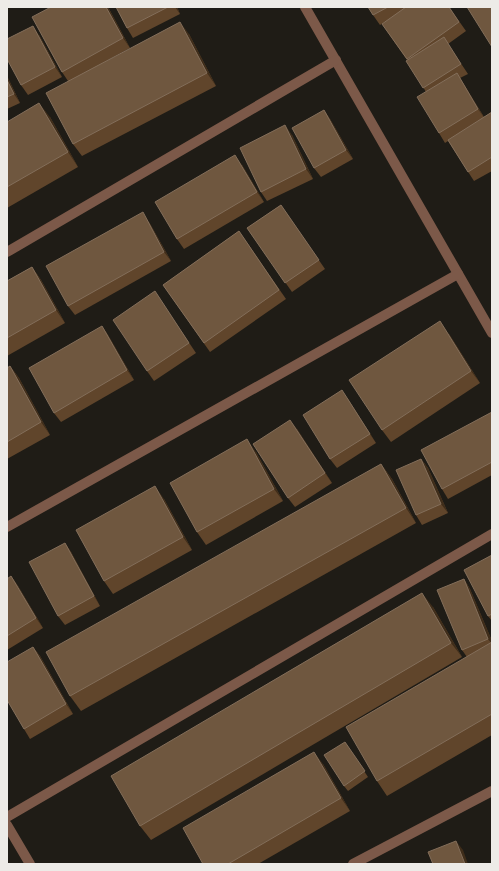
<svg xmlns="http://www.w3.org/2000/svg" width="499" height="871" font-family="'Open Sans',sans-serif">
<style>
.lines{fill:none;stroke-linecap:round;stroke-linejoin:round}
.minor{stroke:#7c5949;stroke-width:10}
.wall{fill:#60452b}
.shaded-wall{fill:#3f2d1a}
.building{fill:#6f573f;stroke:#836e5a}
</style>
<rect width="100%" height="100%" fill="#1f1c16"/>
<g class="lines">
<g class="minor">
<polyline points="305,7 492,333"/>
<polyline points="7,252 336,60"/>
<polyline points="7,527 458,274"/>
<polyline points="7,817 492,534"/>
<polyline points="7,825 30,864"/>
<polyline points="353,864 492,791"/>
</g>
</g>
<g class="wall">
<polygon points="51,7 108,7 130,48 101,64 189,34 216,86 82,156 73,144 68,81 62,72"/>
<polygon points="116,7 177,7 180,14 133,38 127,28"/>
<polygon points="368,7 449,7 466,31 448,44 468,74 460,78 484,117 492,112 492,171 474,181 448,141 445,143 439,133 426,92 407,60 382,24 386,21 380,25 373,15"/>
<polygon points="39,35 62,77 28,95 21,85"/>
<polygon points="7,76 20,103 7,109"/>
<polygon points="324,110 330,119 353,159 321,177 314,168"/>
<polygon points="50,117 78,167 7,208 7,122"/>
<polygon points="292,135 313,179 267,201 261,192"/>
<polygon points="242,165 264,202 184,249 177,239"/>
<polygon points="281,205 325,269 292,292 247,228"/>
<polygon points="149,222 171,261 75,315 68,306"/>
<polygon points="239,231 286,299 210,352 163,285"/>
<polygon points="32,267 41,280 65,323 7,356 7,281"/>
<polygon points="161,301 196,353 154,381 147,371"/>
<polygon points="102,326 108,335 134,380 61,422 54,413"/>
<polygon points="449,334 480,383 391,442 382,430"/>
<polygon points="10,366 19,378 50,435 7,459 7,368"/>
<polygon points="348,399 376,443 337,468 330,459"/>
<polygon points="492,412 492,475 448,499 442,489"/>
<polygon points="297,429 332,483 295,507 288,498"/>
<polygon points="256,452 283,501 206,545 197,532"/>
<polygon points="421,459 428,468 448,513 422,525 416,515"/>
<polygon points="381,464 392,479 416,523 81,711 70,696"/>
<polygon points="164,499 192,550 113,594 104,581"/>
<polygon points="65,543 71,552 100,606 65,625 58,616"/>
<polygon points="492,555 492,621 488,616"/>
<polygon points="11,576 18,586 43,628 7,650 7,579"/>
<polygon points="464,579 470,589 492,641 492,735 387,796 377,781 467,657 462,650"/>
<polygon points="433,607 462,657 151,840 140,826"/>
<polygon points="33,647 40,656 73,714 30,739 24,729"/>
<polygon points="345,742 368,777 348,791 344,786"/>
<polygon points="323,764 350,811 258,864 203,864"/>
</g>
<g class="shaded-wall">
<polygon points="106,7 108,7 130,48 123,38"/>
<polygon points="175,7 177,7 180,14"/>
<polygon points="180,22 189,34 216,86 207,73"/>
<polygon points="33,26 39,35 62,77 55,67"/>
<polygon points="457,73 463,83 485,119 478,109"/>
<polygon points="7,76 20,103 14,94 7,80"/>
<polygon points="39,103 50,117 78,167 68,152"/>
<polygon points="324,110 330,119 353,159 346,150"/>
<polygon points="285,125 292,135 313,179 306,169"/>
<polygon points="235,155 242,165 264,202 257,192"/>
<polygon points="143,212 149,222 171,261 164,252"/>
<polygon points="32,267 41,280 65,323 56,310"/>
<polygon points="440,321 449,334 480,383 471,371"/>
<polygon points="102,326 108,335 134,380 127,370"/>
<polygon points="10,366 19,378 50,435 41,422"/>
<polygon points="342,390 348,399 376,443 370,434"/>
<polygon points="290,420 297,429 332,483 325,473"/>
<polygon points="247,439 256,452 283,501 274,489"/>
<polygon points="421,459 428,468 448,513 441,504"/>
<polygon points="381,464 392,479 416,523 406,508"/>
<polygon points="155,486 164,499 192,550 183,537"/>
<polygon points="65,543 71,552 100,606 94,596"/>
<polygon points="11,576 18,586 43,628 36,618"/>
<polygon points="464,579 470,589 492,641 492,644 488,639"/>
<polygon points="422,593 433,607 462,657 451,643"/>
<polygon points="33,647 40,656 73,714 66,704"/>
<polygon points="314,752 323,764 350,811 341,798"/>
<polygon points="456,841 463,850 468,864 465,864"/>
</g>
<g class="building">
<polygon points="51,7 106,7 123,38 62,72 32,17"/>
<polygon points="116,7 168,7 127,28"/>
<polygon points="368,7 388,7 373,15"/>
<polygon points="406,7 449,7 459,22 407,59 382,24"/>
<polygon points="467,7 492,7 492,47"/>
<polygon points="180,22 207,73 73,144 46,93"/>
<polygon points="33,26 55,67 21,85 7,59 7,39"/>
<polygon points="444,37 461,64 423,88 406,61"/>
<polygon points="457,73 478,109 439,133 417,97"/>
<polygon points="7,80 14,94 7,97"/>
<polygon points="39,103 68,152 7,187 7,122"/>
<polygon points="324,110 346,150 314,168 292,128"/>
<polygon points="492,112 492,157 468,172 448,140"/>
<polygon points="285,125 306,169 261,192 240,148"/>
<polygon points="235,155 257,192 177,239 155,202"/>
<polygon points="281,205 319,260 285,283 247,228"/>
<polygon points="143,212 164,252 68,306 46,266"/>
<polygon points="239,231 279,290 204,343 163,285"/>
<polygon points="32,267 56,310 7,338 7,281"/>
<polygon points="155,291 189,343 147,371 113,320"/>
<polygon points="440,321 471,371 382,430 349,380"/>
<polygon points="102,326 127,370 54,413 29,368"/>
<polygon points="10,366 41,422 7,442 7,368"/>
<polygon points="342,390 370,434 330,459 303,415"/>
<polygon points="492,412 492,462 442,489 421,450"/>
<polygon points="290,420 325,473 288,498 253,444"/>
<polygon points="247,439 274,489 197,532 170,483"/>
<polygon points="421,459 441,504 416,515 396,470"/>
<polygon points="381,464 406,508 70,696 46,652"/>
<polygon points="155,486 183,537 104,581 76,530"/>
<polygon points="65,543 94,596 58,616 29,562"/>
<polygon points="492,555 492,614 488,616 464,570"/>
<polygon points="11,576 36,618 7,636 7,579"/>
<polygon points="464,579 488,639 462,650 437,590"/>
<polygon points="422,593 451,643 140,826 111,776"/>
<polygon points="492,642 492,714 377,781 346,727"/>
<polygon points="33,647 66,704 24,729 7,700 7,662"/>
<polygon points="345,742 365,771 344,786 324,755"/>
<polygon points="314,752 341,798 228,864 203,864 183,828"/>
<polygon points="456,841 465,864 433,864 428,852"/>
</g>
<rect width="499" height="871" fill="none" stroke="#edebe7" stroke-width="16"/>
</svg>
